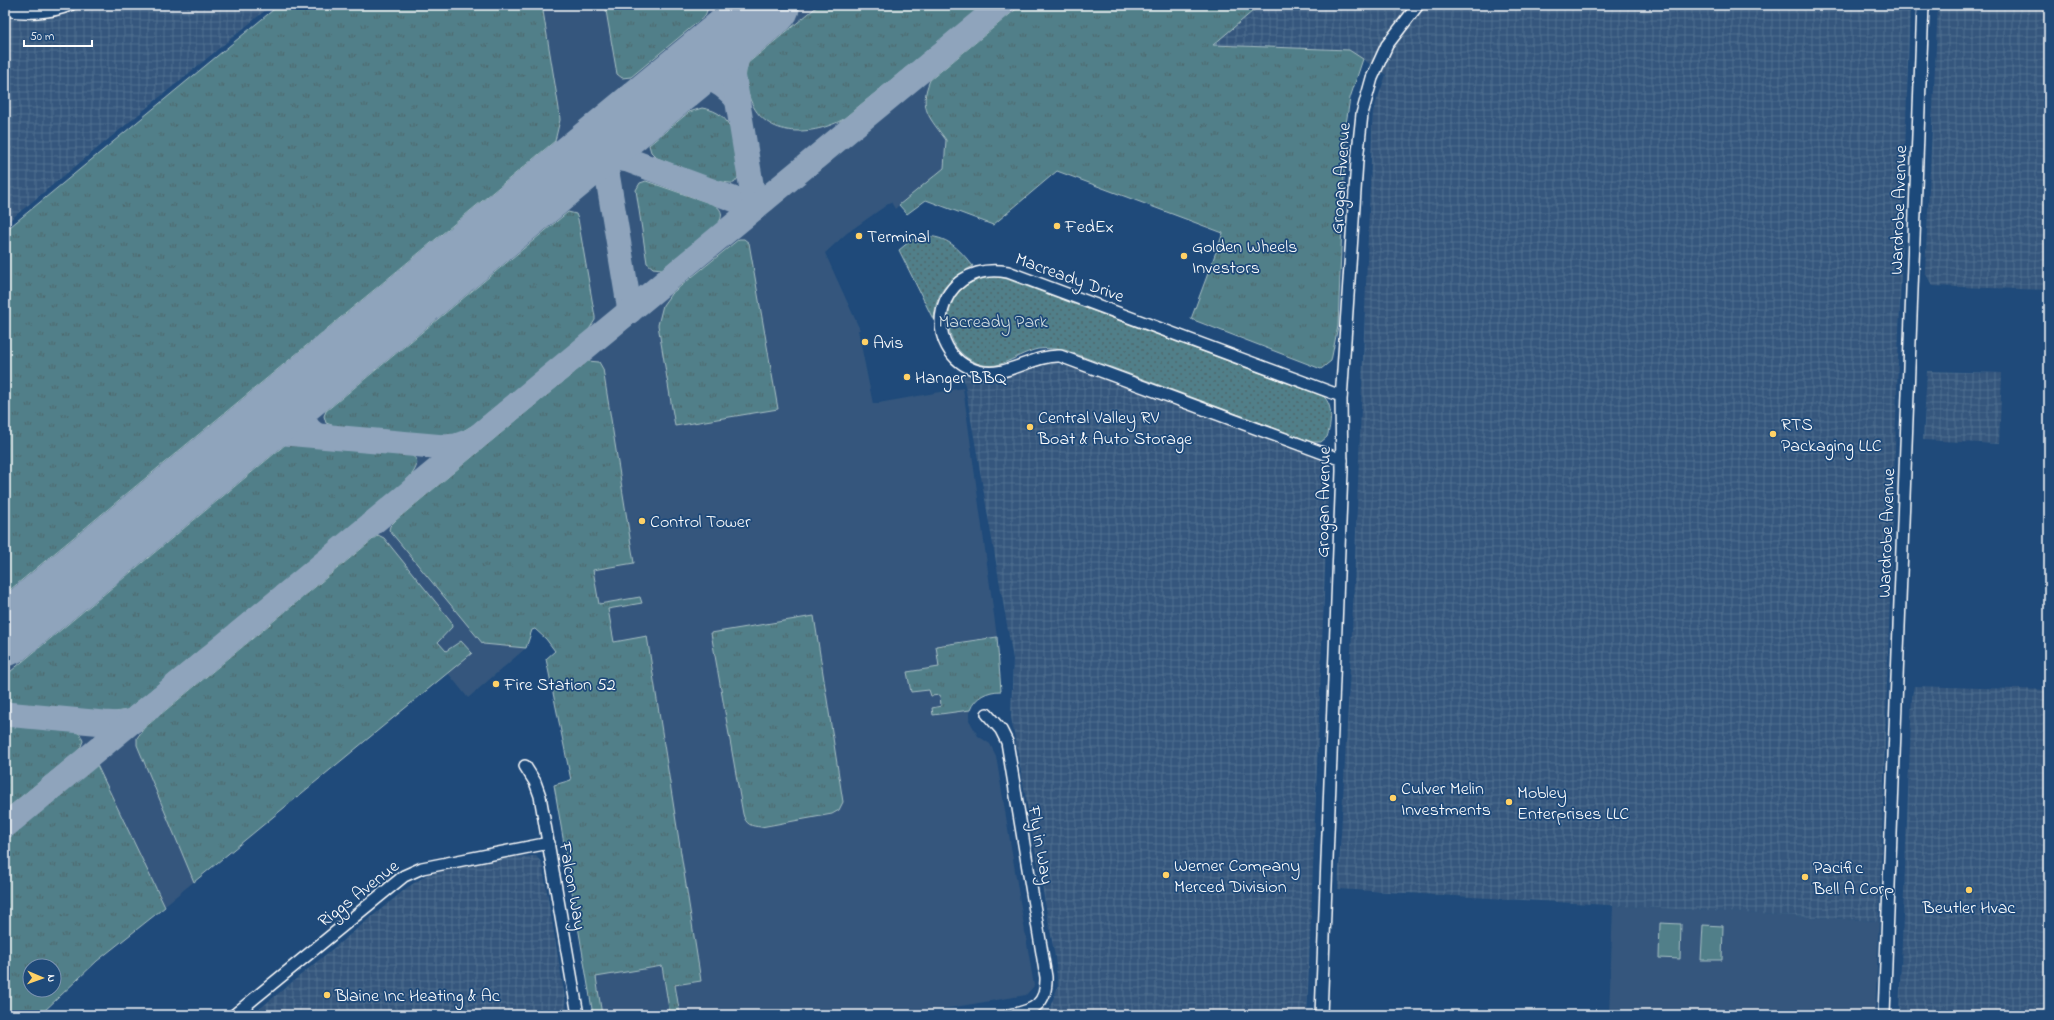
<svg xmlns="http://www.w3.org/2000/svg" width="2054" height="1020" font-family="'Indie Flower',sans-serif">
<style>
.built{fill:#34577d;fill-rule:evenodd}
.industrial{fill:url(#industrial-grid)}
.grass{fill:url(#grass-tufts);stroke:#a8bfc4;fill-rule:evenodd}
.park{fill:url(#park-dots);stroke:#a8bfc4}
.pitch{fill:#517f89;stroke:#a8bfc4}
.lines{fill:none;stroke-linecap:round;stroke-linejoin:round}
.taxiway{stroke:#8fa4bc;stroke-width:25}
.runway{stroke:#8fa4bc;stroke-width:62}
.street-casing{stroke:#fff;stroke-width:14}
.street{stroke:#1f4a7a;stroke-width:11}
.poi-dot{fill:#ffd166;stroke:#1f4a7a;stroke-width:1.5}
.labels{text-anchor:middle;stroke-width:3.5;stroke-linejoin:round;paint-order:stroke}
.street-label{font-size:18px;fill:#fff;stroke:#1f4a7a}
.poi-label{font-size:18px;fill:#fff;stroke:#1f4a7a;text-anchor:start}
.park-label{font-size:18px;fill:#d4dfe2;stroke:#1f4a7a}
</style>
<defs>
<pattern id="industrial-grid" width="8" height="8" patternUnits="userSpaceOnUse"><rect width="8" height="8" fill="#34577d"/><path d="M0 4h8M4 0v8" fill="none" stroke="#527090"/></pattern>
<pattern id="grass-tufts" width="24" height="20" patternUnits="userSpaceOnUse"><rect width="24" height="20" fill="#517f89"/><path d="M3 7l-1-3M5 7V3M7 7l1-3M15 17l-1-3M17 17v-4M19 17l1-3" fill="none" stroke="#4e666a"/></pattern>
<pattern id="park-dots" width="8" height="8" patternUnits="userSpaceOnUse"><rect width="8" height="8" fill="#517f89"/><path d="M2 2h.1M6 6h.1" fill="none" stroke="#4e666a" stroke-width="1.8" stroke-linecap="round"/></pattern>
</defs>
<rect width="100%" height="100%" fill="#1f4a7a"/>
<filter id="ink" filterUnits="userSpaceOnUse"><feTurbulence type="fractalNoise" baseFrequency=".025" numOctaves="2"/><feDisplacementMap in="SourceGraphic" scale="8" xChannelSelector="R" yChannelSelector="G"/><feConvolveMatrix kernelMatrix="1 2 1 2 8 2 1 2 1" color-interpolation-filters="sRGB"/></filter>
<g filter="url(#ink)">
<g class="built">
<path d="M279,5H1260L1213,45L1349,50L1363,59L1350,98L1346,124L1338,326L1331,361L1321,369L1191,319L1223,233L1057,171L993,225L926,200L907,214L899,205L895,209L891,202L847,233L825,253L860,330H858L873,404L963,388L997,637L1001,691L988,692L973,702L970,710L969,720L978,736L990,744L996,756L1034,986L1026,995L908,1015H593L554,785L571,780L546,659L555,651L546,639L535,629L532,630L526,648L468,698L448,673L97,961L40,1015H5V231ZM30,966H54V990H30Z"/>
<polygon points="1613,905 1879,921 1875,1015 1609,1015"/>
</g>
<g class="industrial">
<polygon points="5,5 272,5 5,224"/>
<polygon points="1260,5 1910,5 1879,921 1338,889 1352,632 1373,111 1386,75 1349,50 1212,45"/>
<polygon points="1938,5 2049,5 2049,290 1932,286 1925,272"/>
<polygon points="1053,363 1078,369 1322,459 1329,471 1307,1015 1047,1015 1058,986 1055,957 1011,717 1013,659 963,374 993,379"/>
<polygon points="1927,371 2002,373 1999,444 1923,440"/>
<polygon points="1914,686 2049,690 2049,1015 1899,1015 1912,696"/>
<polygon points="536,856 542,863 568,1015 252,1015 408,887 430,873 513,857"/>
</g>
<g class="grass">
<polygon points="279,5 542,5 559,109 560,120 555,141 5,594 5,231"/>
<polygon points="605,5 709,5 705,16 631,77 622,78 617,74"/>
<path d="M819,5H983L842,120C809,137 762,138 749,96C745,85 744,75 748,63Z"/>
<path d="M1021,5H1260L1213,45L1349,50L1363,59L1350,98L1346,124L1338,326L1331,361L1321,369L1191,319L1223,233L1057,171L993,225L926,200L907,214L899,205L944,168L946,140C930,118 918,109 930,80Z"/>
<path d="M702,108C737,113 734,144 739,172L738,178L734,183C719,185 674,164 657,158L651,152L649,145L689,112Z"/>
<path d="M646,181L715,205C723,210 723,217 718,224L662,269L653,268L647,263L636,190L640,183Z"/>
<polygon points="568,212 576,214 578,219 595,317 595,320 588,331 473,425 458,434 445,438 337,427 326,423 324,416 326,411"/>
<polygon points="739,239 744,239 749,243 778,409 675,426 658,325 663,305 671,294"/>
<polygon points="588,361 599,362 603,369 634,563 593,570 599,604 640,597 642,603 608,609 614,642 647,636 701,981 675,985 680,1015 670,1015 662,966 596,977 602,1015 593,1015 554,785 571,780 546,659 555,651 546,639 535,629 532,630 526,648 483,644 389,530 390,526 396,520"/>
<path d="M294,443L410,455C424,460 413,474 406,481L127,710L109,713L5,703V676L286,444Z"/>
<polygon points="378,535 384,538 451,621 452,627 438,642 446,651 461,641 472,653 194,882 137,745 137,738 144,728"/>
<path d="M814,616L843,802L839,810L832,814L761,827C751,826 746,825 743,814L711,633Z"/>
<path d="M997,637L1001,691C987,691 975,697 970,710L933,715L932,708L941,706L940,695L931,696L929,690L911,692L907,672L939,667L936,646Z"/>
<polygon points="5,724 72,730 80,734 83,741 80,749 5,810"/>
<path d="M97,765L165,907L97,961L40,1015H5V841ZM30,966H54V990H30Z"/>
</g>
<g class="park">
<path d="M923,236C948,236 958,248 973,266C949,279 935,291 934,321L899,250L910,241Z"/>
<path d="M993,276L1004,278L1323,396C1334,405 1331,425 1327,437L1321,442H1312L1065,350C1056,349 1047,348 1038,349C1011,355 996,378 966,357C944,341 943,306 962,289C971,281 981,279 993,276Z"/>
</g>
<g class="pitch">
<polygon points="1660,923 1681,924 1680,959 1659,958"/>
<polygon points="1703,925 1723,926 1722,960 1701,960"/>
</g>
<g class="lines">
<g class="taxiway">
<path d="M673,85C700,71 718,77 737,99"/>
<path d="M562,176C584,161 602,155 628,160L744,203L753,204L764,200"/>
<polyline points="755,208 733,73 742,40 751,26 766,8"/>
<path d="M630,311L607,173C608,148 619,133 635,116"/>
<path d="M316,435C291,419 304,393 320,376"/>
<polyline points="234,446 251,437 274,432 444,447 456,446 470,441"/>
<polyline points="5,714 104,723 119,724 133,721"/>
<polyline points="5,826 1001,5"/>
</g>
<polyline class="runway" points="5,635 769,5"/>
<defs>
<g id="street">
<path d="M5,10C25,14 51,13 70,5"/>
<path d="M1341,396L1008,272C932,259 919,354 978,371C1006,379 1031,355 1060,356L1342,460"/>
<path d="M987,714L1001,730L1007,742L1046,977C1047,1005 1033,1011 1009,1015"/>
<polyline points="525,766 535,782 540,796 578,1015"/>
<polyline points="234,1015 404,876 422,868 549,843"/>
<polyline points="1321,1015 1342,471 1341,400 1357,161 1362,114 1372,78 1387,45 1418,5"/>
<polyline points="1884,1015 1923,5"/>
</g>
</defs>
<use href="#street" class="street-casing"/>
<use href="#street" class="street"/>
</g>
</g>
<g class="poi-dot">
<circle cx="1057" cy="226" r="4"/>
<circle cx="859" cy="236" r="4"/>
<circle cx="1184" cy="256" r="4"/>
<circle cx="865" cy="342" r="4"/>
<circle cx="907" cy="377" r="4"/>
<circle cx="1030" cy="427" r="4"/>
<circle cx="1773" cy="434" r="4"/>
<circle cx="642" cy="521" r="4"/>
<circle cx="496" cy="684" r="4"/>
<circle cx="1393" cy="798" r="4"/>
<circle cx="1509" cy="802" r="4"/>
<circle cx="1166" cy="875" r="4"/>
<circle cx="1805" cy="877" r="4"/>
<circle cx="1969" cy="890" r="4"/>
<circle cx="327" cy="995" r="4"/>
</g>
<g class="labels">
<g class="street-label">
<text transform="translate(1340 178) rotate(-86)" y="6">Grogan Avenue</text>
<text transform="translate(1898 210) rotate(-88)" y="6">Wardrobe Avenue</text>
<text transform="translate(1070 277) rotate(20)" y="6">Macready Drive</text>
<text transform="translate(1323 502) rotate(-89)" y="6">Grogan Avenue</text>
<text transform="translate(1886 533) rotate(-88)" y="6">Wardrobe Avenue</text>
<text transform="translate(1041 845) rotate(80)" y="6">Fly in Way</text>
<text transform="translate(573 886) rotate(80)" y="6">Falcon Way</text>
<text transform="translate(358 893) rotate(-38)" y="6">Riggs Avenue</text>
</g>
<g class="poi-label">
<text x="1065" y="232">FedEx</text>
<text x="867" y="242">Terminal</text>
<text x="1192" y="252">Golden Wheels<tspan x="1192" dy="21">Investors</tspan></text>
<text x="873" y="348">Avis</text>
<text x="915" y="383">Hanger BBQ</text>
<text x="1038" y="423">Central Valley RV<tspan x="1038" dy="21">Boat &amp; Auto Storage</tspan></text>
<text x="1781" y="430">RTS<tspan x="1781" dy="21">Packaging LLC</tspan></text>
<text x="650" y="527">Control Tower</text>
<text x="504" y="690">Fire Station 52</text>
<text x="1401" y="794">Culver Melin<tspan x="1401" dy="21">Investments</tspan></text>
<text x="1517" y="798">Mobley<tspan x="1517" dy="21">Enterprises LLC</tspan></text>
<text x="1174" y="871">Werner Company<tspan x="1174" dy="21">Merced Division</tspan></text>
<text x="1813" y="873">Pacific<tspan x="1813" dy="21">Bell A Corp</tspan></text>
<text x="1969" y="913" text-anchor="middle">Beutler Hvac</text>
<text x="335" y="1001">Blaine Inc Heating &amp; Ac</text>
</g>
<g class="park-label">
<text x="993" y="327">Macready Park</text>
</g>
</g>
<rect width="2054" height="1020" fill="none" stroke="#1f4a7a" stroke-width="20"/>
<rect x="10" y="10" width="2034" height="1000" fill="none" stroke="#fff" stroke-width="1.5" filter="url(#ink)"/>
<g transform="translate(42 978) rotate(92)"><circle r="19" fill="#1f4a7a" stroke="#7992af"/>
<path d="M0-3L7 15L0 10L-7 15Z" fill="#ffd166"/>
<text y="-6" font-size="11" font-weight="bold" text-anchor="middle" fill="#ffffff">N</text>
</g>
<path d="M24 40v6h68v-6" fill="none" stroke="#ffffff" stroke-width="2"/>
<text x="30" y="40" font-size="12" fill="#ffffff" stroke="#1f4a7a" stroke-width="3" paint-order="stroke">50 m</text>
</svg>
